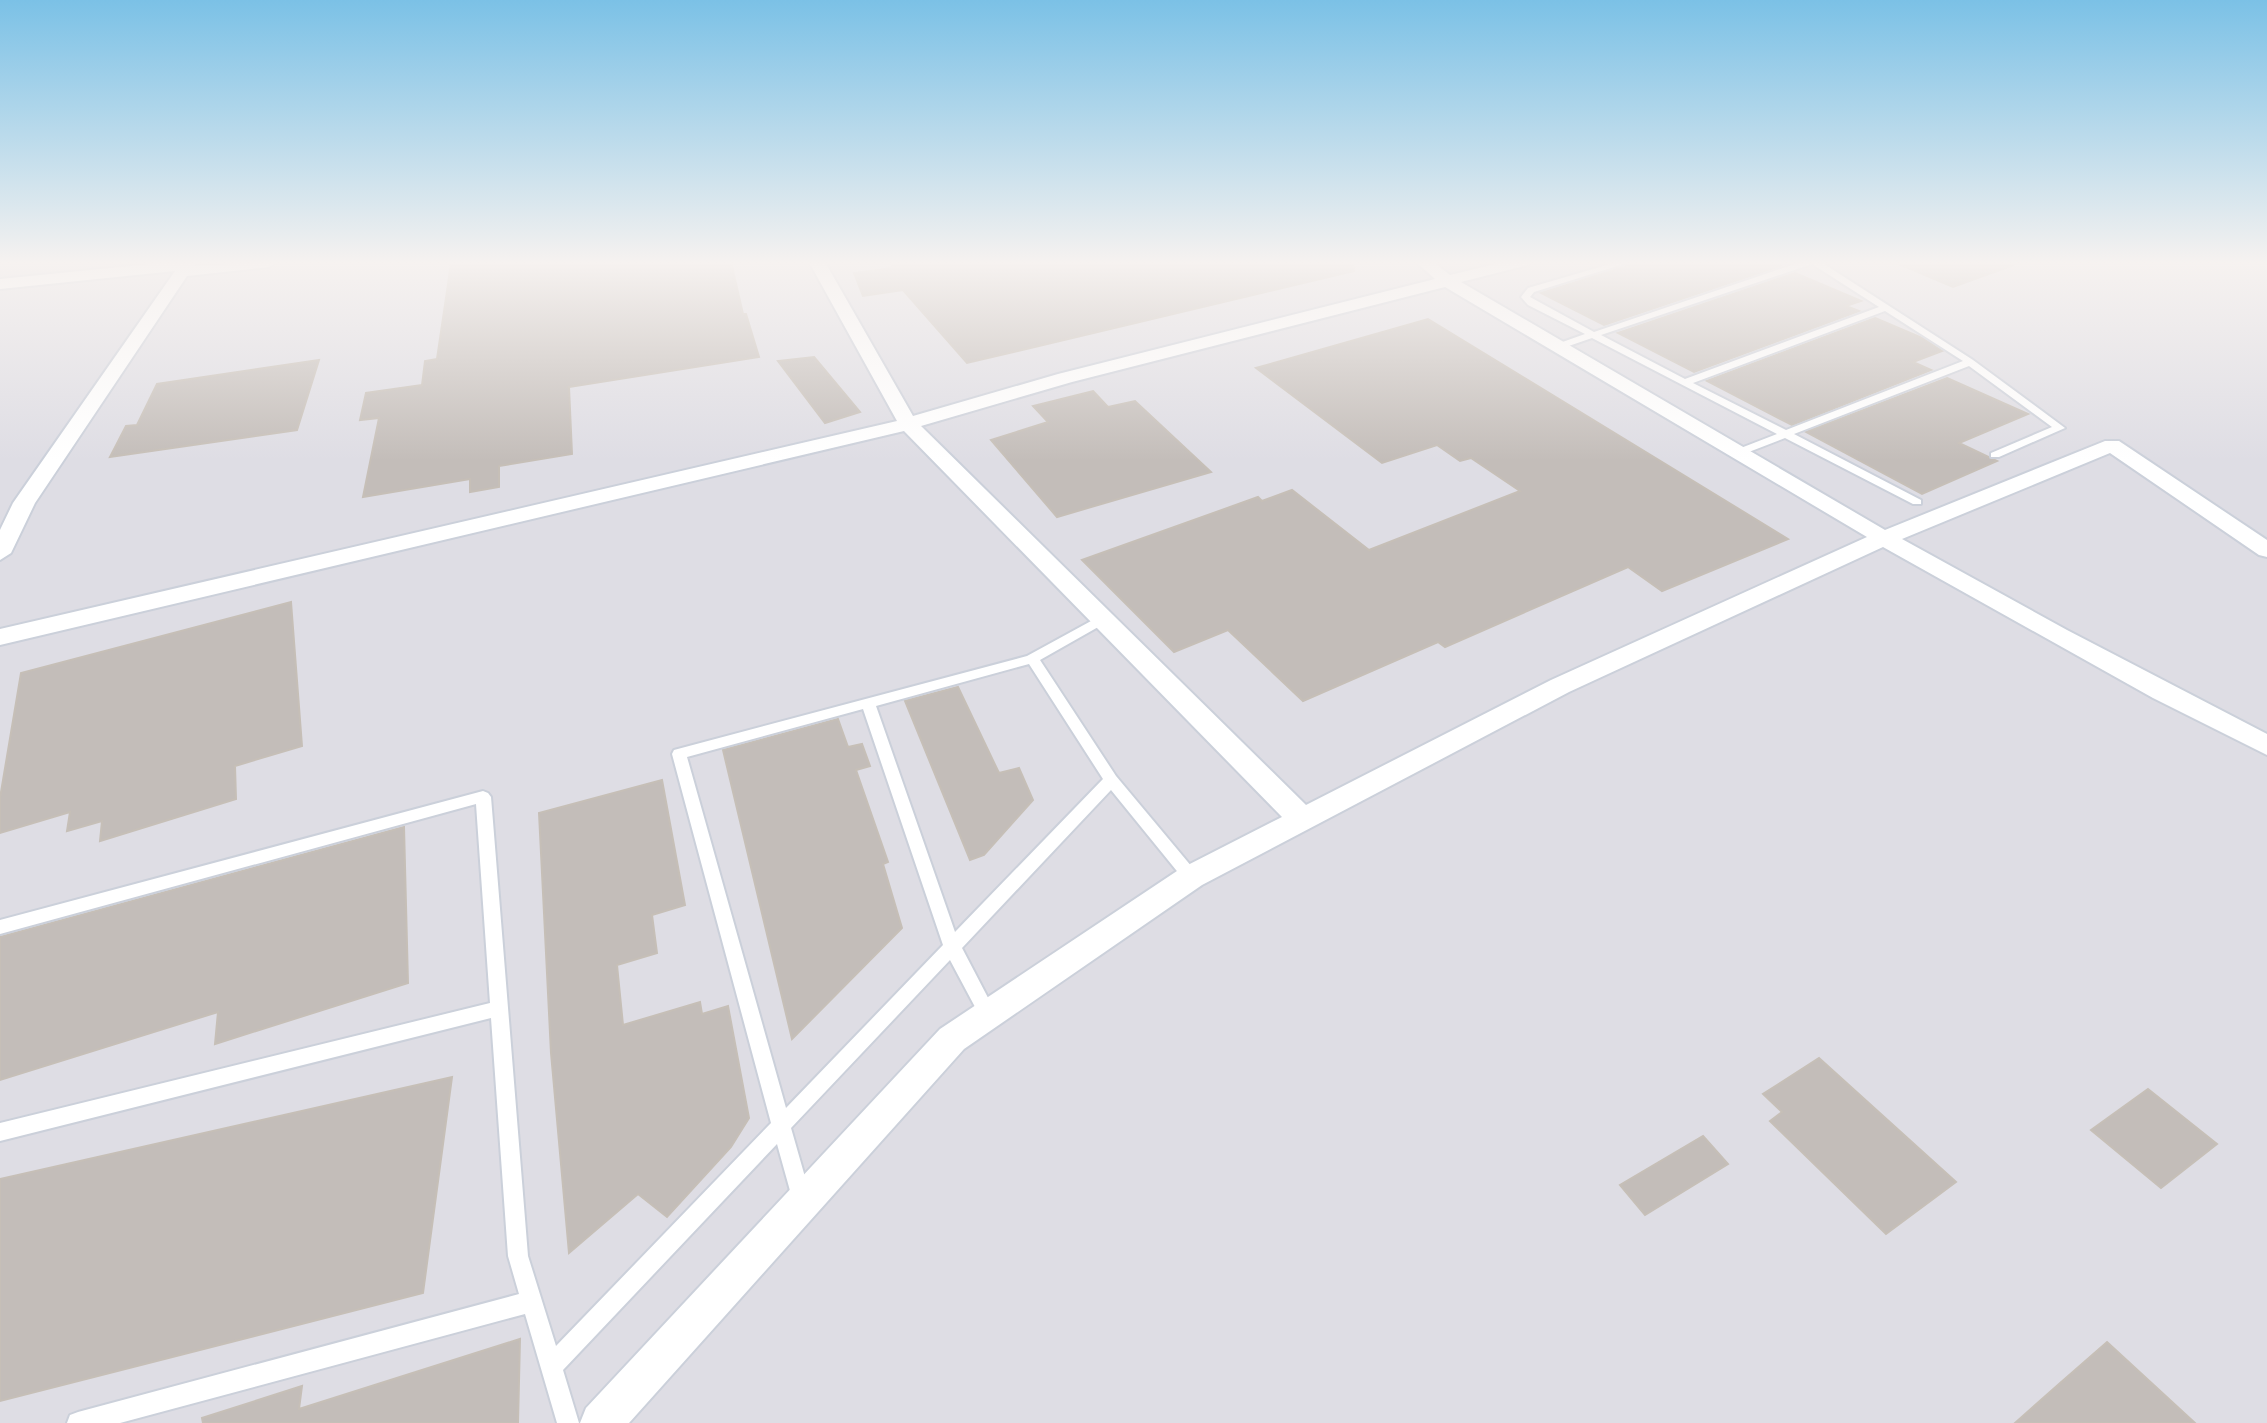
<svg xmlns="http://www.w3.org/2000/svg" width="2267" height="1423" font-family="'DejaVu Sans',sans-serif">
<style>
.industrial{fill:#dedde4}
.building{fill:#c3bdb9;stroke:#c6bfb7;stroke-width:2}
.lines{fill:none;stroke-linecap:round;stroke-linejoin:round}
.lane-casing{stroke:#cbd0da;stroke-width:4}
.street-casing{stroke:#cbd0da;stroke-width:4}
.lane{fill:#fff;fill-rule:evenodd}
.street{fill:#fff;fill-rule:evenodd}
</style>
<rect width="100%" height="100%" fill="#ebe3dd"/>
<rect class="industrial" x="0" y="262" width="2267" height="1161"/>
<g class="building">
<polygon points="468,262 731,262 743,314 746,314 759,357 569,387 572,454 499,466 499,487 470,492 470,479 363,497 379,418 360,420 366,393 422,385 425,361 437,359 451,264"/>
<polygon points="890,262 1353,262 1354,271 967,363 903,290 863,296 854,273 893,268"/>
<polygon points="1639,262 1770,262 1780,266 1604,325 1541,293"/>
<polygon points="1894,262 2013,262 2014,265 1953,287"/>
<polygon points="1795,273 1861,301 1846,306 1859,311 1694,372 1618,333"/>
<polygon points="1875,318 1922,338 1942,351 1913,362 1931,370 1792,425 1707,381"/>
<polygon points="1428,319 1788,539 1662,591 1628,567 1445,647 1438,642 1303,701 1228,630 1174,652 1082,560 1258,497 1262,501 1292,490 1369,550 1520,491 1471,458 1460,461 1437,445 1382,463 1256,368"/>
<polygon points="814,357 860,412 825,423 778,361"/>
<polygon points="319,360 297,430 110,457 126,426 137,425 157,384"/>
<polygon points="1947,378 2028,414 1959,443 1997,461 1922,494 1806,432"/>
<polygon points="1093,391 1108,407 1135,401 1211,472 1057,517 991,440 1048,422 1033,406"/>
<polygon points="291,602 302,746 235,766 236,799 100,841 102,821 67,831 70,812 0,833 0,798 21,673"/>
<polygon points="958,687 999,773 1019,768 1033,800 984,855 970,860 905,701"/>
<polygon points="838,719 848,747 862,744 870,766 856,770 888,862 883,864 902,928 792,1039 723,750"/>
<polygon points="662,780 685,905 652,915 657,953 617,965 623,1025 700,1002 702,1014 728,1006 749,1118 731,1147 667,1217 638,1194 569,1253 551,1053 539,813"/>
<polygon points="404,827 408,983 215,1044 218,1012 0,1080 0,937"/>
<polygon points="1819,1058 1956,1182 1886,1234 1770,1121 1782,1112 1763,1094"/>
<polygon points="452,1077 423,1293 0,1401 0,1179"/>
<polygon points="2148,1089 2217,1144 2161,1188 2091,1130"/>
<polygon points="1703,1136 1728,1164 1645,1215 1620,1185"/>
<polygon points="520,1339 518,1423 203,1423 202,1418 302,1386 299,1409"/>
<polygon points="2107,1342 2195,1423 2015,1423 2059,1384"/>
</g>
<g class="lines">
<defs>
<g id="lane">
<path d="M1617,262H1630L1534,292L1530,297L1594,332L1801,262H1821L1973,360L2065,428L1999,457H1991V453L2052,427L1969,366L1794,434L1921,500V504H1913L1785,438L1741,455H1733V451L1777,434L1592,338L1560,349H1554V345L1585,334L1528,305L1521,297L1528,288ZM1812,264L1879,307L1685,379L1601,335ZM1885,311L1963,361L1786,430L1693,383Z"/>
<path d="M1102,615L1108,619L1107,622L1040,660L1116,776L1197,873L1199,877L1197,881L1191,883L1185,881L1111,790L962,948L997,1015L994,1020L988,1023L982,1020L950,960L791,1128L811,1198L808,1205L801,1208L794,1205L777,1144L563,1370L579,1423H557L525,1314L120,1423H67L70,1415L78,1412L519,1294L508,1256L491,1018L0,1141V1123L490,1003L476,804L0,934V920L483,791L488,793L491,797L528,1256L556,1346L771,1123L672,754L674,750L1027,656ZM1029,664L1103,779L955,932L876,706ZM863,709L943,945L786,1108L687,757Z"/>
</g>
<g id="street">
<polygon points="171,262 197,262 194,266 277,262 269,267 187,276 35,503 11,553 0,560 0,530 13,503 175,271 0,289 0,279"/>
<path d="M809,262H825L913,416L1058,374L1435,279L1416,262H1433L1450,275L1504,262H1530L1528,265L1461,282L1885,530L2105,441H2119L2267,540V557L2259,555L2110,453L1902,539L2067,630L2267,734V755L2153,698L1883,547L1569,692L1202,885L964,1049L629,1423H580L586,1408L940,1029L1180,869L1282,817L904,431L0,645V629L897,421ZM1445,287L1867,537L1551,680L1306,805L921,426L1072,382Z"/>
</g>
</defs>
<use href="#lane" class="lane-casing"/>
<use href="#street" class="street-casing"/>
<use href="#lane" class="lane"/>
<use href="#street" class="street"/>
</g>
<linearGradient id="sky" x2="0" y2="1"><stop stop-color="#7bc1e6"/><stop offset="0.57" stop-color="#f6f2f0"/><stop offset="1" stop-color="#f6f2f0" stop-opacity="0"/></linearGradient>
<rect width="2267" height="461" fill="url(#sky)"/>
</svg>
